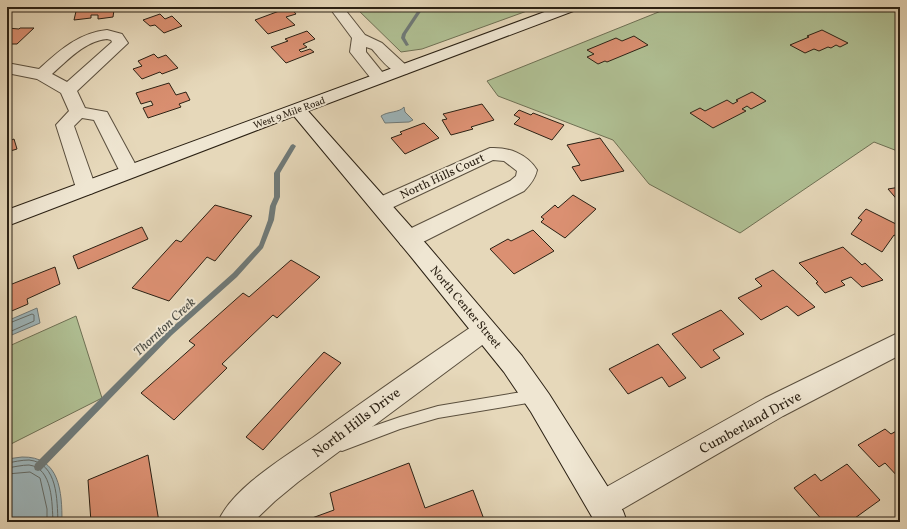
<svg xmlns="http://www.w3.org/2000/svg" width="907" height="529" viewBox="0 0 907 529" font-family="Vollkorn,serif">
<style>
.green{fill:#b0c094;stroke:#6e7054}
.water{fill:#9db6bc;stroke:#6f7a79}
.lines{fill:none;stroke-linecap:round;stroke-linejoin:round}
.shore{stroke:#646c68;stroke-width:1}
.stream{fill:#6f7a79;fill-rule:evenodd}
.building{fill:#db9072;stroke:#2b2114}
.lane-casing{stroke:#5a4f3e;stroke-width:2}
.street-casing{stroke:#5a4f3e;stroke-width:2}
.secondary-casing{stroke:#2b2114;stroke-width:2}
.lane{fill:#efe6d2;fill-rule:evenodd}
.street{fill:#efe6d2;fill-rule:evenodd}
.secondary{fill:#efe6d2;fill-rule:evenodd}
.labels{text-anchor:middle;stroke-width:4;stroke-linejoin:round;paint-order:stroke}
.far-street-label{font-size:10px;fill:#2b2114;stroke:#efe6d2}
.street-label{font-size:12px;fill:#2b2114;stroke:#efe6d2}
.water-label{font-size:13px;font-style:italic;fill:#4d4e46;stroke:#efe6d2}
.near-street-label{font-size:14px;fill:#2b2114;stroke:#efe6d2}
</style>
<rect width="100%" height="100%" fill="#e6d8ba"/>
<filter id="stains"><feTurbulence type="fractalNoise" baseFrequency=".005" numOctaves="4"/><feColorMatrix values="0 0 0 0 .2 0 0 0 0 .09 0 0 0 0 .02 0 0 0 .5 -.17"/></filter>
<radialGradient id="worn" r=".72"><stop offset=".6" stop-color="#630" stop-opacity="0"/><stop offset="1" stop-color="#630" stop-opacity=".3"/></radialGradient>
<!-- green -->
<path class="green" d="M355,7H538L422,49L401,52Z
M671,7H900V152L874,142L740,233L649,184L613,140L498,96L487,81Z
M76,316L102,398L7,446V347Z"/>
<!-- water -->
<path class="water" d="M404,107L405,112L413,120L409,122L385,123L381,116C388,111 399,113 404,107Z
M37,308L40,323L7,337V321Z
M22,457C60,456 62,492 62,522H7V459Z"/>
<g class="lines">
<!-- shore -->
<path class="shore" d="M7,324L32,314L34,315V321L7,333
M7,463C14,462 21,460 29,460C58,463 57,500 58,522
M7,468C14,467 22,465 29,465C53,468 52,504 53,522
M7,474L30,472L40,478L47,509V522"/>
<!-- stream -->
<path class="stream" d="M420,7H424L406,34L405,38L409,45L406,46L401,38L402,34Z
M293,144L296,146L280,173V197L276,206L274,220L263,248L237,277L172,335L41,470L38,471L35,470L34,467L35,464L168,331L233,273L259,245L268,220L270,206L274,197V173L291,145Z"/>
</g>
<!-- building -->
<path class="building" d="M77,7H113L112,10H114L113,17L98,19V15H91V18L74,20Z
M290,7L296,14L286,17L295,25L268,34L255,20Z
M160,14L165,19L172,16L182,26L164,33L155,25L150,26L143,20Z
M7,28L19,29L20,28H34L17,44H7Z
M822,30L848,43L840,47L836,45L831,48L828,47L819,51L814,49L805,53L790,45L809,37L807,36Z
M307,31L315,39L303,44L307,47L299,50L301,52L310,49L314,52L286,63L271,47L288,41L285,39Z
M634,36L648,45L607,62L605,61L598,64L587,57L594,54L587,50L616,38L622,41Z
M154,54L158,58L166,55L178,68L162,74L160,72L142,79L133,69L142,66L138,61Z
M169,83L176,95L186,92L190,100L179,104L181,107L148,118L143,108L153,105L151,101L141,104L136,93Z
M752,92L766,101L751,109L747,106L742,109L746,111L713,128L690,113L700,108L705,111L727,100L733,104L738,101L736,100Z
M482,104L494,120L471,127L473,129L451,135L442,120L447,119L443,114Z
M519,110L531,115L533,113L564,125L552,140L514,124L520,118L514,115Z
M424,123L439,138L405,154L391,138L402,134L400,132Z
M600,138L624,171L581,181L572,167L580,165L567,145Z
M14,139L17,149L7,152V142Z
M900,187V203L888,189Z
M573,195L596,209L565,238L541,222L544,219L541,217L555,205L558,208Z
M215,205L252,216L215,261L207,257L169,301L132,288L176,240L181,242Z
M866,209L900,226V238L894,235L882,252L851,234L862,220L858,218Z
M142,227L148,239L78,269L73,256Z
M533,230L554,251L514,274L490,249L508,239L511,241Z
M843,247L862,265L865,263L883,280L862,287L851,277L841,281L845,285L825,293L816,283L818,282L799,263Z
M291,260L320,277L277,318L273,315L222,364L227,368L174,420L141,393L195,345L189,341L243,293L249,297Z
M55,267L60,284L27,299L28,304L7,313V286Z
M773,270L815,307L798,316L787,306L761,320L738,298L762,286L755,279Z
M721,310L744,334L713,350L720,358L701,368L672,334Z
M658,344L686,378L669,387L662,377L628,394L609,369Z
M324,352L341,363L263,450L246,437Z
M885,429L891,434L900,429V479L885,463L879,467L858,445Z
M148,455L159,522H91L88,480Z
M409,463L425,508L473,490L485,522H301L334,510L330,493Z
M847,464L880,500L855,518L858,522H824L794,488L815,474L821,481Z"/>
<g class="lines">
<defs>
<path id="lane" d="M534,390L539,392L541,396L539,400L534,402L438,418L400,429L342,451L337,449L335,444L337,439L342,437L400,417L438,406Z"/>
<path id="street" d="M329,7H343L365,35L382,43L408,67L410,70L408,73C393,77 381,59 372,49L366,47V52L387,78L385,81L379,83L373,81L350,52L352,38Z
M107,30L122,34L128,43L77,91L85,108L107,112L139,171L136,176L129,178L122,176L94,120L82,118L74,126L96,188L93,193L86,195L79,193L76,188L56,125L69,111L61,93L37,79L7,73V63L39,69C59,51 78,33 107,30ZM107,39L111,40L112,42L67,82L52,74C68,60 85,41 107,39Z
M490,148C509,147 527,154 537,170C535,179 530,185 524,191L417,245L409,247L401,245L398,239L401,233L510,181L516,176L517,171L504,161L493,160L387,210L380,212L373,210L370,205L373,200Z
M485,320L493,323L497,330L493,337L298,482L275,501L253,522H218C232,488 285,457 315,436C368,398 422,360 477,323Z
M900,332V355L783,416L612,515L602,520L592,515L587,505L592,495L765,398Z"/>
<path id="secondary" d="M558,7H578L576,10L308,111L428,246L522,356L549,394L623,511L627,522H595L531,412L504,372L412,258L294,116L7,226V210Z"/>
</defs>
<!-- lane casing -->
<use href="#lane" class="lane-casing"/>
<!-- street casing -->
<use href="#street" class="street-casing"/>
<!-- secondary casing -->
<use href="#secondary" class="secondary-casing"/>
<!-- lane -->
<use href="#lane" class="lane"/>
<!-- street -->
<use href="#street" class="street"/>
<!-- secondary -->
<use href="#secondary" class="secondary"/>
</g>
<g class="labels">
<!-- far-street labels -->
<g class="far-street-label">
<text transform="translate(289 112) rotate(-20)" y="4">West 9 Mile Road</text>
</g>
<!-- street labels -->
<g class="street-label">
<text transform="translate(442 176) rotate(-25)" y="4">North Hills Court</text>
<text transform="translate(466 307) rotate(50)" y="4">North Center Street</text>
</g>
<!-- water labels -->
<g class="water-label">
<text transform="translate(164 326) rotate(-43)" y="5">Thornton Creek</text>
</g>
<!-- near-street labels -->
<g class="near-street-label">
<text transform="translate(356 422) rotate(-37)" y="5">North Hills Drive</text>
<text transform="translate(750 422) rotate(-29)" y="5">Cumberland Drive</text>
</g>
</g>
<!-- margin -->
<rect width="907" height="529" fill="none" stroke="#e6d8ba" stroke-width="24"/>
<rect x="8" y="8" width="891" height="513" fill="none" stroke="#2b2114" stroke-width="2"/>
<rect x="12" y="12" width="883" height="505" fill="none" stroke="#2b2114"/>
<rect width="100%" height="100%" filter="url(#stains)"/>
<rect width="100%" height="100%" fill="url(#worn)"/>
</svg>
